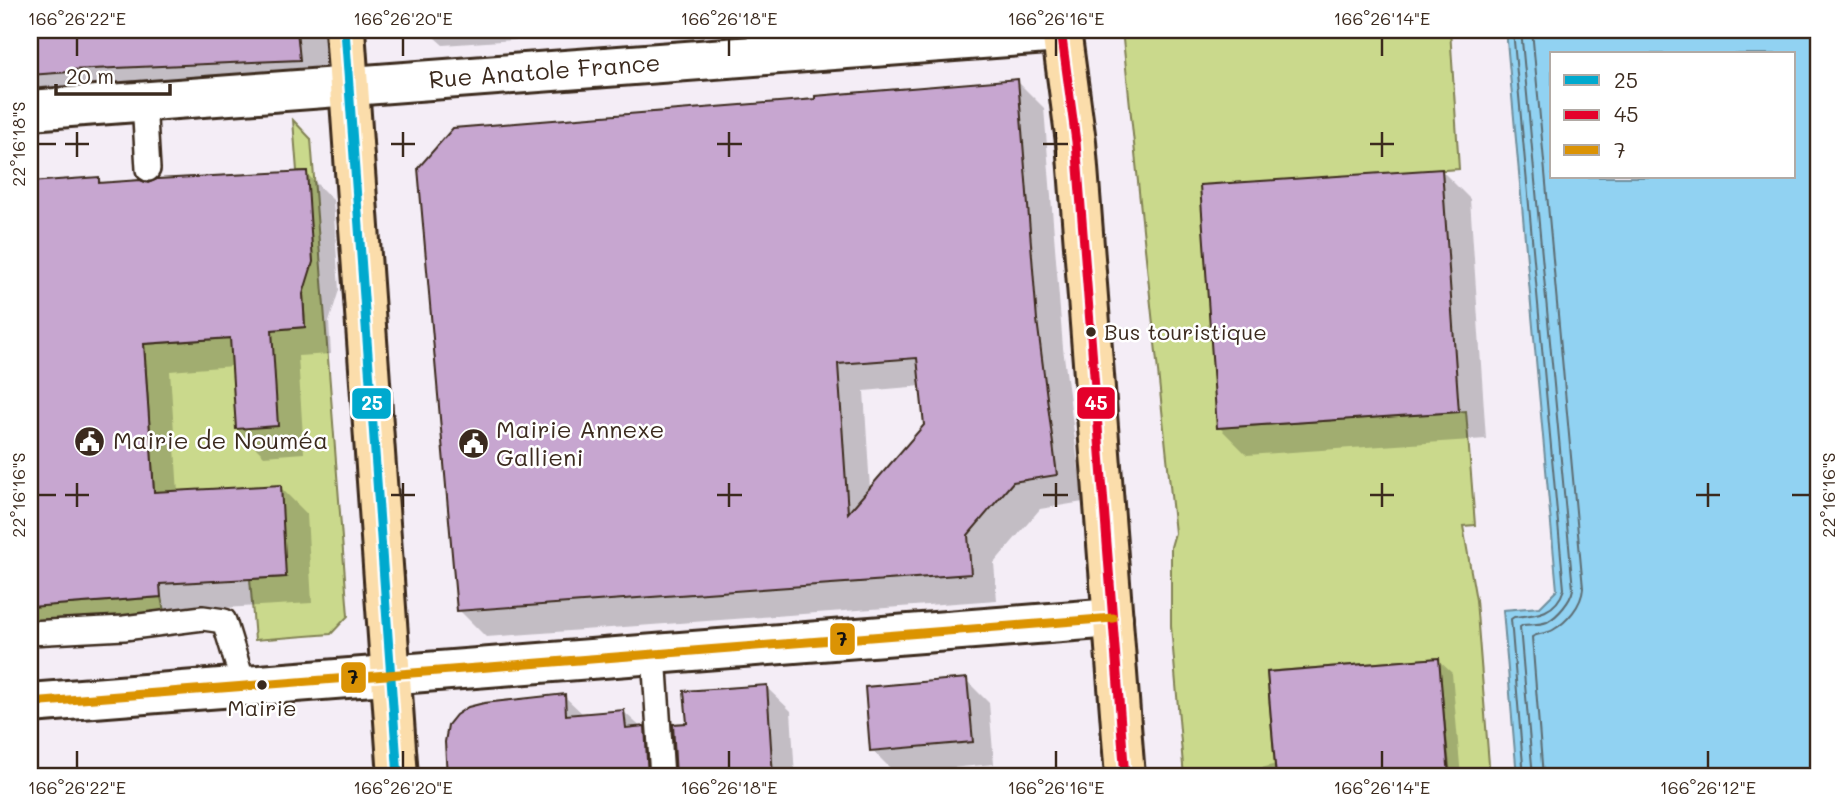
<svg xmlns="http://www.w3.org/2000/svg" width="1848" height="807" viewBox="0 0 1848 807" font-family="Mali,sans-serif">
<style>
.green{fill:#cad98c;stroke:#828255;stroke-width:2}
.water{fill:#91d2f2;stroke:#6f8f9d;stroke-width:2;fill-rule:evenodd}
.shadow{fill:#0003;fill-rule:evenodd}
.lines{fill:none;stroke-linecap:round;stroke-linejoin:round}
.shore{stroke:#5d6d73;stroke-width:2}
.building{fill:#c7a6d0;stroke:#3b2a1e;stroke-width:2;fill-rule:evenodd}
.service-casing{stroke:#3b2a1e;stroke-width:28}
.minor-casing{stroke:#3b2a1e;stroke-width:44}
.primary-casing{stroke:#3b2a1e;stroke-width:44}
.service{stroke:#fff;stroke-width:23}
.minor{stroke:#fff;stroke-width:38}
.primary{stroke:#fbddab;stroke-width:38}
.bus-1-casing{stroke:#fff;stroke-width:14}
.bus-2-casing{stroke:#fff;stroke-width:14}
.bus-3-casing{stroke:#fff;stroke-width:14}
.bus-1{stroke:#00a9ce;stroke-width:9}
.bus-2{stroke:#e4002b;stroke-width:9}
.bus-3{stroke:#db9304;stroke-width:9}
.ticks{fill:none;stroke:#3b2a1e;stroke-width:2.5}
.bus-dot{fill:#3b2a1e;stroke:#fff;stroke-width:2.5}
.labels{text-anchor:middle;stroke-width:5;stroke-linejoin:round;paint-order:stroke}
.bus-label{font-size:22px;fill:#3b2a1e;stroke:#fff;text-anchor:start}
.street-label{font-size:24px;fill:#3b2a1e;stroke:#fff}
.poi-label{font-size:24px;fill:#3b2a1e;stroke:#fff;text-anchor:start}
.line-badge{stroke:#fff;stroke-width:2.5}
.badge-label{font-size:19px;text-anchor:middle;font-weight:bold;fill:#fff}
.pale-badge-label{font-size:19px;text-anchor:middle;font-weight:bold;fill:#111}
.neatline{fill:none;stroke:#3b2a1e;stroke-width:2.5}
.ticks-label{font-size:18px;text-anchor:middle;fill:#3b2a1e}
</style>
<rect width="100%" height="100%" fill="#f4edf6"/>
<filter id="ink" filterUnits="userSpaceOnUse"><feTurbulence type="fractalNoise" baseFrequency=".0143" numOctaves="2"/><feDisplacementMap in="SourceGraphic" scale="14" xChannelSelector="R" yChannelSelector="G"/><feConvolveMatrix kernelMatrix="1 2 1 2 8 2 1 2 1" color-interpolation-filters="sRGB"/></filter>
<g filter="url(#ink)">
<!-- green -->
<path class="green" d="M1122,30H1450L1459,169L1201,186L1218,428L1466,411L1475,525L1463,526L1476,600L1490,777H1450L1438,658L1267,672L1276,777H1184L1171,626V547L1175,533Z
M293,120L311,139L348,616L331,634L255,640L250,579L286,577L154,494L144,344L263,336L260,294L278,329L305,327L303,294L307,171H297Z
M161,597L165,616L30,625V607Z"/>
<!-- water -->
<path class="water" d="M1506,30H1818V777H1517L1503,610L1540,607L1557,590ZM1552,54H1794V177H1552Z"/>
<!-- shadow -->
<path class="shadow" d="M30,30H325L331,91L30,109Z
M426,30H662L443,45Z
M1017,81L1044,108L1063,348L1083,502L1040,509L994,563L997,600L486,637L459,610L817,101ZM922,386L926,426L870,489L864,391Z
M1442,171L1470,199L1486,439L1247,455L1219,427Z
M306,173L333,200L339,290L329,322L331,354L298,356L304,453L264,456L237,429L233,366L170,371L178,493L280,487L307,514L312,603L186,610L30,635V185L99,179L104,184L148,185Z
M1438,660L1452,673L1461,777H1242L1254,770L1276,764Z
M966,680L989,703L994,764L895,773L872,750Z
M766,687L791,711L795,777H676L674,726L689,724Z
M564,696L584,715L624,712L668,752L670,777H449L447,742Z"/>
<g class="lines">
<!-- shore -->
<path class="shore" d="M1513,30L1564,589C1556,614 1536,615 1514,617L1511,619L1524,777
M1521,30L1573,589C1571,601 1558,616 1547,622C1540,625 1530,624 1523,625L1520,627L1533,777
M1532,30L1583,588C1582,605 1567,622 1553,630C1546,634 1538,633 1532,637L1543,777"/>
</g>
<!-- building -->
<path class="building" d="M30,30H297L300,60L70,70V72L30,75Z
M1018,79L1037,320L1057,475L1013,482L968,535L971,574L457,611L418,168L453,128L815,99V96ZM917,358L924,425L848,513L838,364Z
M1442,169L1459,412L1217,428L1200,185Z
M307,171L313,262L303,294L305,327L272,330L278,426L236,429L230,338L144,344L154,492L281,485L286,577L160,584L161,597L30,607V182L99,177V183L140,180L148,183L157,179Z
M1439,658L1449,777H1276L1267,672Z
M967,678L973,742L870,751L865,687Z
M767,685L773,777H676L673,724L687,723L684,691Z
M565,694L566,715L624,710L626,728L645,726L648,777H447L445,742L448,725L456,715L468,707L484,703Z"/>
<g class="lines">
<defs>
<path id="service" d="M144,102L148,169
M30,633L124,628L203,618L224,621L244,686
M654,654L662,777"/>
<g id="minor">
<path id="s1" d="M30,110L1061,33"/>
<path d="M30,703L1113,618"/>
</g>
<path id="primary" d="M345,30L398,777
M1061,30L1076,142L1125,777"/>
</defs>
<!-- service casing -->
<use href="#service" class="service-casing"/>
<!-- minor casing -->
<use href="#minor" class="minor-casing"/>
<!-- primary casing -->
<use href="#primary" class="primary-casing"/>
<!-- service -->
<use href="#service" class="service"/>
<!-- minor -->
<use href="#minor" class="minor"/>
<!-- primary -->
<use href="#primary" class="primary"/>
<defs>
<path id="bus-1" d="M345,30L398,777"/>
<path id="bus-2" d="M1061,30L1076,142L1125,777"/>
<path id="bus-3" d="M30,703L1113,618"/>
</defs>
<!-- bus-1 casing -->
<use href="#bus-1" class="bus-1-casing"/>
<!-- bus-2 casing -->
<use href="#bus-2" class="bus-2-casing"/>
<!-- bus-3 casing -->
<use href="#bus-3" class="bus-3-casing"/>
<!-- bus-1 -->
<use href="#bus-1" class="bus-1"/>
<!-- bus-2 -->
<use href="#bus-2" class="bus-2"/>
<!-- bus-3 -->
<use href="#bus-3" class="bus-3"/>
</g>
</g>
<!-- ticks -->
<path class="ticks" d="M77,38V56M403,38V56M729,38V56M1056,38V56M1382,38V56M77,132V157M403,132V157M729,132V157M1056,132V157M1382,132V157M38,144H56M65,144H89M391,144H415M717,144H742M1043,144H1068M1370,144H1394M77,483V507M403,483V507M729,483V507M1056,483V507M1382,483V507M1708,483V507M38,495H56M65,495H89M391,495H415M717,495H742M1043,495H1068M1370,495H1394M1696,495H1720M1792,495H1810M77,751V768M403,751V768M729,751V768M1056,751V768M1382,751V768M1708,751V768"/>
<!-- icons -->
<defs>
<symbol id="civic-disc" viewBox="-11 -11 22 22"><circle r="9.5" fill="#3b2a1e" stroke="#fff"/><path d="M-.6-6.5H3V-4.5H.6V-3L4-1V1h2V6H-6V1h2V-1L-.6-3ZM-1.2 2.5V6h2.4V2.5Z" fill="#fff"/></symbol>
</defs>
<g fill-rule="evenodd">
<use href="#civic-disc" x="72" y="424" width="35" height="35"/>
<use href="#civic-disc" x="456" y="426" width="35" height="35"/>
</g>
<!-- markers -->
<g class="bus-dot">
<circle cx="1091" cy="332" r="6"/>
<circle cx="262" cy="685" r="6"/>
</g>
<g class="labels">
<!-- bus labels -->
<g class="bus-label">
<text x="1104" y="340">Bus touristique</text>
<text x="262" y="716" text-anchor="middle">Mairie</text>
</g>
<!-- street labels -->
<g class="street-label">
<text dy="8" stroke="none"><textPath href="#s1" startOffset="516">Rue Anatole France</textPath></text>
</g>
<!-- poi labels -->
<g class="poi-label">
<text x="496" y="438">Mairie Annexe<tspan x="496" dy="28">Gallieni</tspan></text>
<text x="113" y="449">Mairie de Nouméa</text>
</g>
</g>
<g class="line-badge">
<rect x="1076" y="386" width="40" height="34" rx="7" fill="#e4002b"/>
<rect x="351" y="387" width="41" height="33" rx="7" fill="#00a9ce"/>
<rect x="829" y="622" width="27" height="34" rx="7" fill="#db9304"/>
<rect x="340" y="661" width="27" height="33" rx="7" fill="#db9304"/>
</g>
<g class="badge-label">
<text x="1096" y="410">45</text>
<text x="372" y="410">25</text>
</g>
<g class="pale-badge-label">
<text x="842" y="646">7</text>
<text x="353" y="684">7</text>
</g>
<!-- margin -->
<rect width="1848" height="807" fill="none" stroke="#fff" stroke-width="77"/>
<!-- legend -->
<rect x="1550" y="52" width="245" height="126" fill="#ffffff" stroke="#b1aaa5" stroke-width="2"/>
<rect x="1564" y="75" width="35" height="10" fill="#00a9ce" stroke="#b1aaa5" stroke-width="2"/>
<text x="1614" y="88" font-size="21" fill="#3b2a1e">25</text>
<rect x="1564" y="110" width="35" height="10" fill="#e4002b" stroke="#b1aaa5" stroke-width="2"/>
<text x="1614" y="122" font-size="21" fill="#3b2a1e">45</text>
<rect x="1564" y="145" width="35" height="10" fill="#db9304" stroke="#b1aaa5" stroke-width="2"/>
<text x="1614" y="158" font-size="21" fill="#3b2a1e">7</text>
<!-- scale -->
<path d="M56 84v10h114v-10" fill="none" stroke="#3b2a1e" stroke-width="3.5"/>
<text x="66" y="84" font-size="21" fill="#3b2a1e" stroke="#ffffff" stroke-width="5" paint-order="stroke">20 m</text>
<rect x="38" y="38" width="1772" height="730" class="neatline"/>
<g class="ticks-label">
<text x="77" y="25">166°26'22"E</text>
<text x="403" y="25">166°26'20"E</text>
<text x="729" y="25">166°26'18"E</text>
<text x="1056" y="25">166°26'16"E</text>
<text x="1382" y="25">166°26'14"E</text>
<text transform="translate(19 144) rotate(-90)" y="6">22°16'18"S</text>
<text transform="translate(1829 495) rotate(-90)" y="6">22°16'16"S</text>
<text transform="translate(19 495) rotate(-90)" y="6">22°16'16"S</text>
<text x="77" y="794">166°26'22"E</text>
<text x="403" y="794">166°26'20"E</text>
<text x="729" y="794">166°26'18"E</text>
<text x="1056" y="794">166°26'16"E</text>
<text x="1382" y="794">166°26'14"E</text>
<text x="1708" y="794">166°26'12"E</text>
</g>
</svg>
